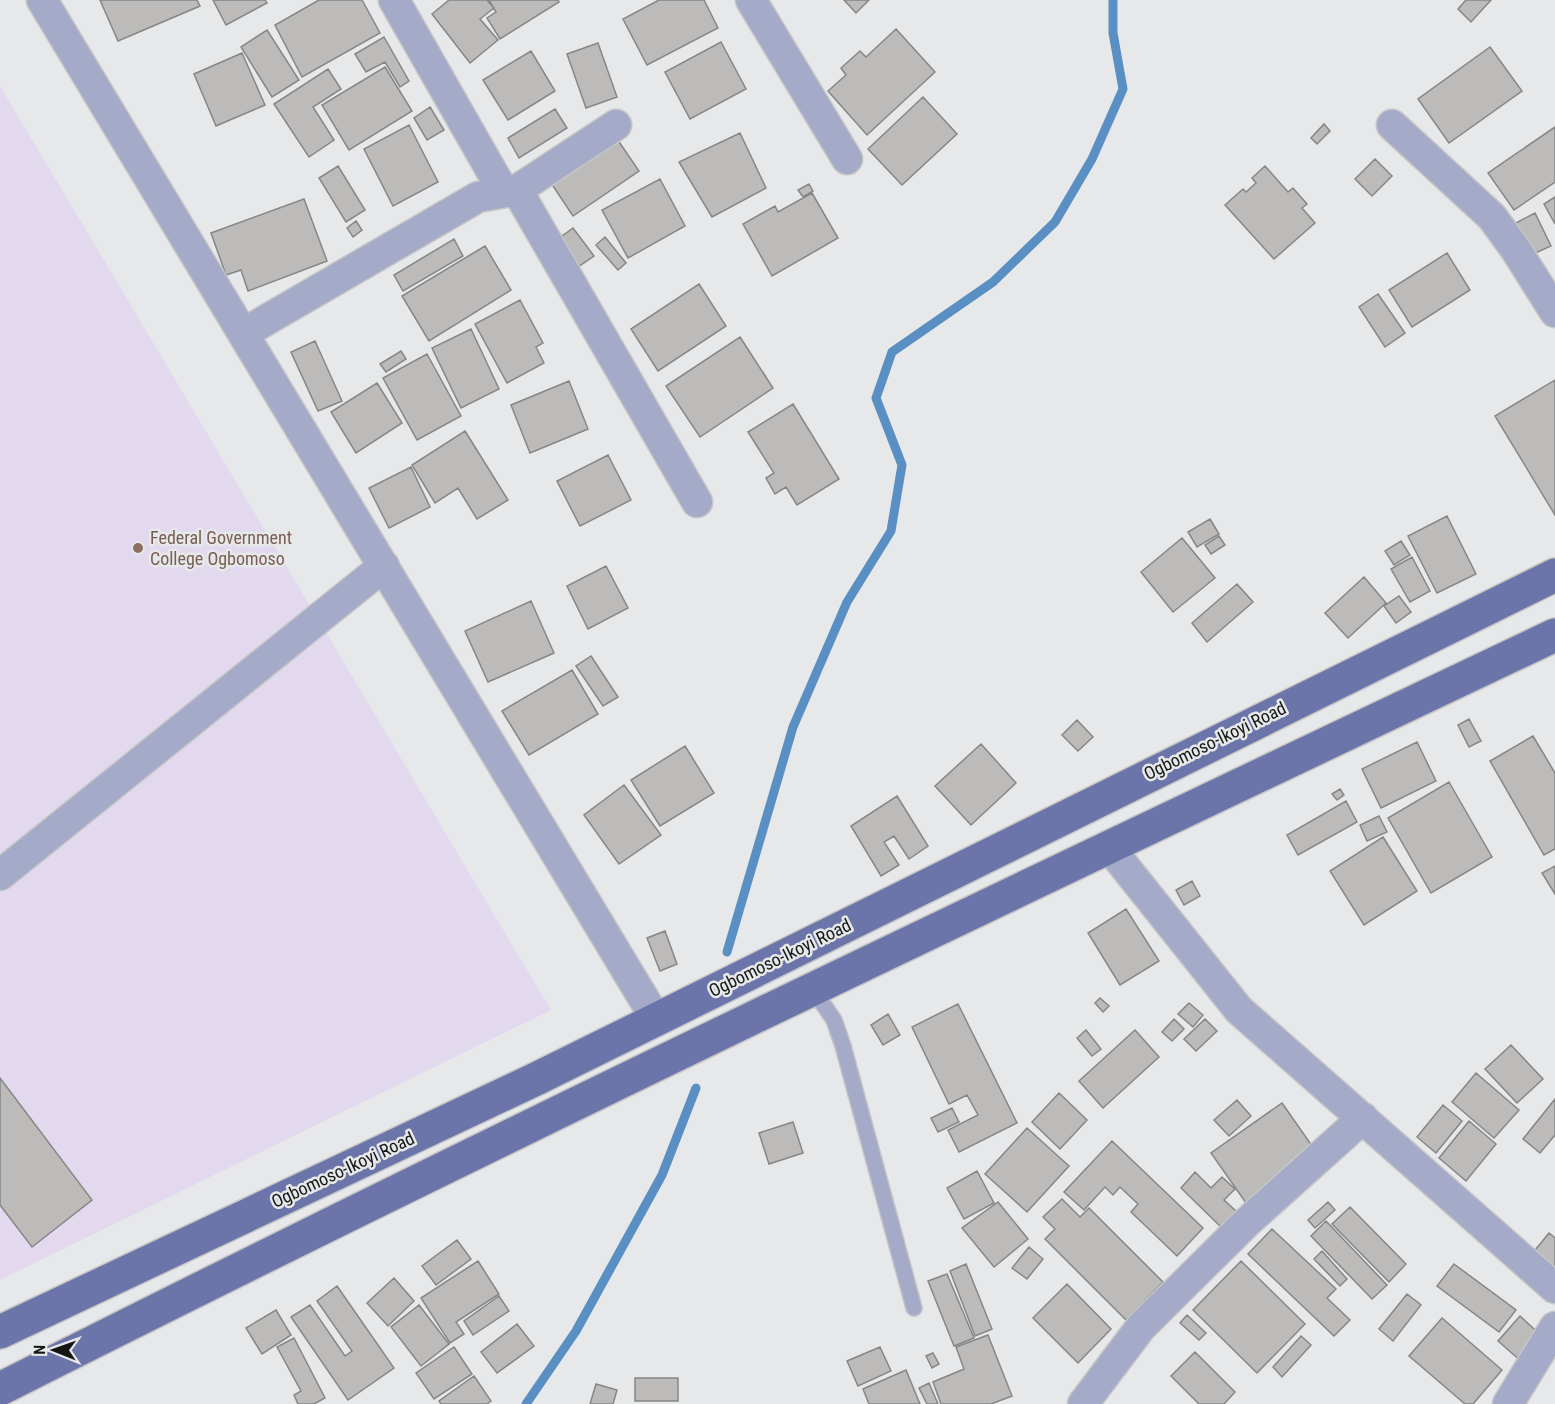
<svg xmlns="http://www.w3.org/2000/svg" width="1555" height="1404" viewBox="0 0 1555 1404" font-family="'Roboto Condensed',sans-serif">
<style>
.education{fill:#e3d9ee}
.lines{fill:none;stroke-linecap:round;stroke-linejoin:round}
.stream{stroke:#5a8fc3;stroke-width:9}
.building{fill:#bcbbba;stroke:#878686;stroke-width:1.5}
.lane-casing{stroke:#c5c6c7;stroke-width:18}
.street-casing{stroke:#c5c6c7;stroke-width:33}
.primary-casing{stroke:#c5c6c7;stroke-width:36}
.lane{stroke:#a4aac7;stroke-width:15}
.street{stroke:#a4aac7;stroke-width:30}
.primary{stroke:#6c75a9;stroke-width:33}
.education-dot{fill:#8d6e63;stroke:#e7e8e9;stroke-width:2}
.labels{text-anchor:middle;stroke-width:5;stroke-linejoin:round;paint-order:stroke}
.education-label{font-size:18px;fill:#785e54;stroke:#e7e8e9;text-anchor:start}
.street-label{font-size:18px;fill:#151616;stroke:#e7e8e9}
</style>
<rect width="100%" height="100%" fill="#e7e8e9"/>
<!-- education -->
<path class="education" d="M0,86L551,1010L0,1280Z"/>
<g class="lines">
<!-- stream -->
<path class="stream" d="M727,952L793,727L847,602L891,531L902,465L876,398L892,352L993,282L1055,222L1092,159L1123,89L1113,33V0
M526,1404L576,1331L662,1175L696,1088"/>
</g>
<!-- building -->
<path class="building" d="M100,0H197L200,6L118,41Z
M213,0H265L267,3L226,25Z
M319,0H362L380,33L302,77L275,25Z
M449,0H487L494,8L480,19L498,40L470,63L432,14Z
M489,0H558L559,2L500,39L487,18L496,12Z
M659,0H704L718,28L647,65L623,19Z
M844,0H869L856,13Z
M1466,0H1491L1471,22L1458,9Z
M896,29L935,72L867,135L828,91L846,75L841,68L860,51L866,57Z
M267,30L299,80L272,97L241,47Z
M384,37L409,81L400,87L385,62L366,72L355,54Z
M721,42L746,89L690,119L665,72Z
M598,43L617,97L586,108L567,54Z
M1490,47L1522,91L1449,143L1418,99Z
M531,51L555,91L508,120L483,80Z
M242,53L265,105L216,126L194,74Z
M385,67L412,111L349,150L322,105Z
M328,69L341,89L313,107L334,140L309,157L274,104Z
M923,97L957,134L902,185L868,149Z
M430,107L444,130L427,140L414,118Z
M555,109L567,128L519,158L508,138Z
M1324,124L1330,131L1317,144L1311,138Z
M409,125L438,182L393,206L364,149Z
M1555,127V182L1514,210L1488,173Z
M613,133L639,171L573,216L547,177Z
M740,133L766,188L712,217L679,162Z
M1375,159L1392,176L1372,196L1355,179Z
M338,166L365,210L346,222L319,178Z
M1265,166L1288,192L1293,188L1307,204L1302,208L1315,223L1274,259L1225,205L1243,189L1246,192L1256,183L1252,178Z
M660,179L685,226L628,258L602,210Z
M809,184L813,191L803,197L798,190Z
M812,193L838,238L772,276L743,224L775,206L778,212Z
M1555,197V224L1544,204Z
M304,199L327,261L248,291L241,270L226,275L211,233Z
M1535,213L1551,246L1529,256L1514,224Z
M356,221L362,230L353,237L347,228Z
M573,228L594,256L578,267L558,239Z
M605,237L626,263L618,270L596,245Z
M454,239L463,256L403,291L394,275Z
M485,246L511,290L429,341L402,296Z
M1447,253L1470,290L1412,327L1389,290Z
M699,284L726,326L658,371L631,329Z
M1378,294L1405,333L1385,347L1359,307Z
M520,300L543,343L536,347L544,363L507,383L475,324Z
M471,329L499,389L461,408L432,348Z
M740,337L773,388L700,437L666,386Z
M315,341L342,401L318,411L291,352Z
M401,351L406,359L386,372L380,364Z
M427,354L461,416L417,440L383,378Z
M1555,380V515L1495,416Z
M569,381L588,429L530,453L511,405Z
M377,383L402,423L356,453L331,412Z
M793,404L839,479L797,505L786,487L775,494L766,478L774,473L748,432Z
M465,431L508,500L477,519L458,488L435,503L412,465Z
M608,455L631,500L580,526L557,481Z
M411,467L430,507L389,528L369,488Z
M1447,516L1476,574L1437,593L1408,536Z
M1210,519L1219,534L1197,547L1188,532Z
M1219,536L1225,545L1211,554L1205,545Z
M1182,538L1215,578L1173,612L1141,572Z
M1401,541L1410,555L1394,565L1385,551Z
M1412,557L1430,591L1410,602L1391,569Z
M606,566L628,608L588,629L567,586Z
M1364,577L1386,603L1348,638L1325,613Z
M1237,584L1253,602L1207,642L1192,623Z
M1399,596L1411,612L1396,623L1384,606Z
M531,601L554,653L488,682L465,631Z
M591,656L618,697L603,706L576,666Z
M572,670L598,714L529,755L502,711Z
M1469,719L1481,741L1469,747L1458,725Z
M1077,720L1093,737L1078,751L1062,735Z
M1533,736L1555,773V849L1544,855L1490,761Z
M1417,742L1436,781L1381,808L1362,769Z
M981,744L1016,783L971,825L935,786Z
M685,746L714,793L660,826L631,780Z
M1449,782L1492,857L1431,893L1388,818Z
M624,785L661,835L619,864L584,815Z
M1340,789L1344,795L1337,800L1332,794Z
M897,796L928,846L909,859L894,836L884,842L899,865L881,876L851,826Z
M1346,801L1357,822L1298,855L1287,835Z
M1379,816L1387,832L1367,841L1360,825Z
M1383,837L1417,891L1364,925L1330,871Z
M1555,866V894L1542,873Z
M1192,881L1200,896L1184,905L1176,890Z
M1126,909L1159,961L1120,985L1088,933Z
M665,931L677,964L660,971L647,938Z
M1100,998L1109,1006L1103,1012L1095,1003Z
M1189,1003L1203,1015L1193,1027L1178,1014Z
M958,1004L1017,1123L959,1152L948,1130L978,1115L967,1095L949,1104L912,1027Z
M888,1014L900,1035L883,1045L871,1025Z
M1174,1019L1184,1029L1172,1041L1162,1032Z
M1205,1019L1217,1031L1196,1051L1184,1039Z
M1086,1030L1101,1049L1092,1056L1077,1038Z
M1135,1030L1159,1057L1103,1108L1079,1081Z
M1511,1045L1543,1079L1517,1103L1485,1069Z
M1476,1073L1519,1110L1494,1138L1452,1102Z
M0,1078L92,1200L32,1247L0,1205Z
M1059,1093L1087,1120L1060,1149L1032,1122Z
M1555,1099V1135L1540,1153L1523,1139Z
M1237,1100L1251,1116L1229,1136L1214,1120Z
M1282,1103L1317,1153L1246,1203L1211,1153Z
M1443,1105L1462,1121L1436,1153L1417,1137Z
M952,1108L959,1122L938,1132L931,1118Z
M1469,1121L1496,1144L1466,1181L1439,1158Z
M793,1122L803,1153L769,1164L759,1133Z
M1027,1128L1069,1166L1027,1212L985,1174Z
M1112,1141L1203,1228L1177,1256L1131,1212L1138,1204L1120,1187L1113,1195L1105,1187L1084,1210L1064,1192Z
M977,1171L994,1203L964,1219L947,1188Z
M1195,1172L1211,1188L1222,1177L1235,1189L1224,1200L1236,1211L1221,1227L1181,1188Z
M1062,1199L1080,1217L1089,1208L1163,1282L1126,1320L1045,1239L1055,1229L1043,1217Z
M998,1202L1028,1239L994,1267L962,1228Z
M1328,1202L1335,1210L1315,1228L1308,1220Z
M1350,1207L1406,1264L1389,1282L1332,1224Z
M1326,1221L1387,1285L1372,1299L1311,1236Z
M1272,1229L1336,1289L1327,1298L1350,1320L1334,1336L1248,1254Z
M1549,1233L1555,1238V1276L1531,1255Z
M457,1240L471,1259L436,1285L422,1266Z
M1029,1247L1043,1259L1027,1279L1012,1268Z
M1322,1251L1347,1279L1340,1286L1314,1259Z
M478,1261L499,1294L456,1322L464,1334L450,1343L421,1298Z
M1241,1261L1305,1324L1257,1373L1193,1310Z
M966,1264L992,1329L975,1336L950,1271Z
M1454,1264L1516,1310L1499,1332L1437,1286Z
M947,1274L974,1338L954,1346L928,1281Z
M394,1278L414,1301L388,1326L367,1303Z
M1067,1284L1111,1329L1078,1363L1033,1318Z
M337,1286L394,1368L348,1400L291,1317L310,1305L345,1356L352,1351L317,1301Z
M1407,1294L1421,1305L1393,1341L1379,1329Z
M499,1296L509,1311L473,1335L464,1321Z
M419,1305L449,1344L421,1366L391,1327Z
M276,1310L291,1335L262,1354L246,1328Z
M1187,1315L1206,1333L1199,1340L1180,1323Z
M1520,1316L1544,1338L1522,1362L1498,1341Z
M1442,1318L1502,1370L1473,1404H1465L1409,1356Z
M517,1324L534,1346L497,1373L481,1352Z
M988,1335L1012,1396L991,1404H941L933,1382L964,1369L956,1347Z
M1301,1336L1311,1345L1282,1377L1273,1367Z
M294,1338L325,1398L314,1404H298L294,1395L301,1391L277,1347Z
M454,1347L472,1374L434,1399L416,1373Z
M880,1347L891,1371L858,1386L847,1361Z
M1195,1352L1235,1392L1224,1404H1199L1171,1376Z
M933,1353L939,1364L932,1368L926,1356Z
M906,1370L920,1404H869L863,1389Z
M474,1376L491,1401L487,1404H441L439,1401Z
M635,1378H678V1401H635Z
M929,1383L938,1404H927L919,1388Z
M596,1384L617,1390L613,1404H590Z"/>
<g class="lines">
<defs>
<path id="lane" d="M812,988L834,1020L843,1046L914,1308"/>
<path id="street" d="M42,0L656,1019
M394,0L503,191
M751,0L847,159
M1392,125L1492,217L1516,250L1555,312
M517,190L616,125
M244,333L478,197L517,190L697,502
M1109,847L1239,1010L1555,1288
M0,875L384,566
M1083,1404L1141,1327L1246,1223L1363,1118
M1508,1404L1555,1327"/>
<path id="primary" d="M0,1332L538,1078L1555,575
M0,1389C514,1129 1035,882 1555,635"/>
</defs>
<!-- lane casing -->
<use href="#lane" class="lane-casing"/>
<!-- street casing -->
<use href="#street" class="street-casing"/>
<!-- primary casing -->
<use href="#primary" class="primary-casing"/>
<!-- lane -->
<use href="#lane" class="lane"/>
<!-- street -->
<use href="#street" class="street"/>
<!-- primary -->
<use href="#primary" class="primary"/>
</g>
<!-- markers -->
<circle class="education-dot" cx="138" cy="548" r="6"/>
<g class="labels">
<!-- education labels -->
<g class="education-label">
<text x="150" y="544">Federal Government<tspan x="150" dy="21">College Ogbomoso</tspan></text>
</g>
<!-- street labels -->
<g class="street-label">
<text transform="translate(1215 741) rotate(-26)" y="6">Ogbomoso-Ikoyi Road</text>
<text transform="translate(780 958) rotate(-26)" y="6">Ogbomoso-Ikoyi Road</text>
<text transform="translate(343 1170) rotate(-25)" y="6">Ogbomoso-Ikoyi Road</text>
</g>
</g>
<!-- north arrow -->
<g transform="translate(54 1350) rotate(271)" stroke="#e7e8e9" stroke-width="4.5" paint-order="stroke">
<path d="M0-4.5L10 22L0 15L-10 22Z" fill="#151616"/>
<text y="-9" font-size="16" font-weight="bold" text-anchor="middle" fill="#151616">N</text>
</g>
</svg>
